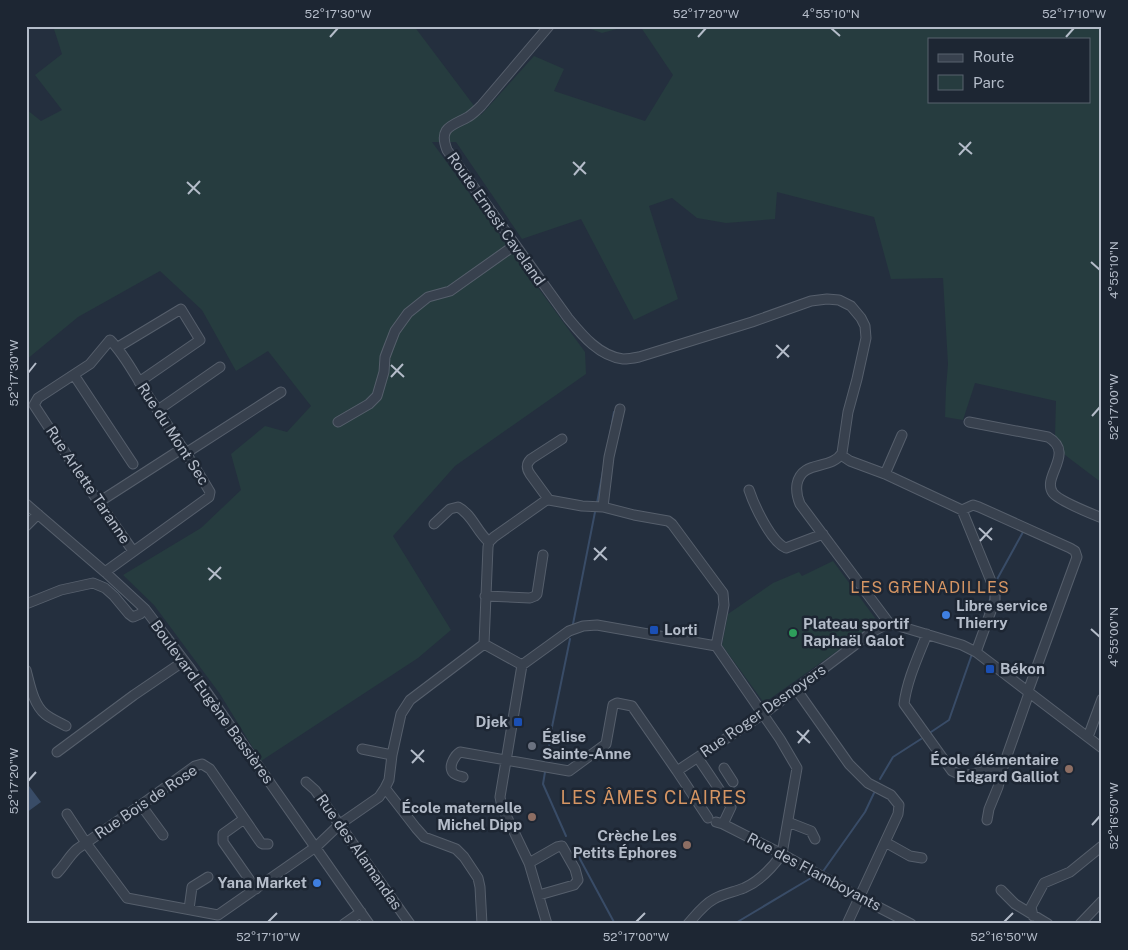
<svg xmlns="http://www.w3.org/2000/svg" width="1128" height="950" viewBox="0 0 1128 950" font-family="'Public Sans',sans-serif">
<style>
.green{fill:#263c3f;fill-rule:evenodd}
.water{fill:#394c67}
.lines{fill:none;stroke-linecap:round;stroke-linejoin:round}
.stream{stroke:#394c67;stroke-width:2}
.minor-casing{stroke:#565f6c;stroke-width:11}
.minor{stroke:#38414e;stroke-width:9}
.ticks{fill:none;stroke:#b4bcc9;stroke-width:2}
.shop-dot{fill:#3f7fe0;stroke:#1d2633;stroke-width:2}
.transit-dot{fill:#1a4fb4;stroke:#1d2633;stroke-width:2}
.leisure-dot{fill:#2e9e5b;stroke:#1d2633;stroke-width:2}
.worship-dot{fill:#6b7280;stroke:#1d2633;stroke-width:2}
.education-dot{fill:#8d6e63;stroke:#1d2633;stroke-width:2}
.labels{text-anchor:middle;stroke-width:5;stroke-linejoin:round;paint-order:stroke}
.street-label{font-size:15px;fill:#b4bcc9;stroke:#1d2633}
.poi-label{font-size:15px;font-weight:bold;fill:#b4bcc9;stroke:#1d2633;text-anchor:start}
.neighbourhood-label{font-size:16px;letter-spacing:1px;fill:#d59563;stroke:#1d2633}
.quarter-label{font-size:18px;letter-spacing:1px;fill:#d59563;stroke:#1d2633}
.neatline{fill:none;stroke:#b4bcc9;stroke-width:2}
.ticks-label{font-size:12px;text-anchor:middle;fill:#b4bcc9}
</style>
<rect width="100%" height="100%" fill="#242f3e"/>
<!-- green -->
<path class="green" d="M53,26H414L481,115L534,56L564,69L554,91L645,121L673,75L640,26H1102V481L1098,480L1065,455L1055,436L1056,401L975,383L963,420L945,417L946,388L948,364L943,278L891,279L874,217L777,192L775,219L726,223L697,218L672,198L649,206L678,299L634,320L581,219L522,239L456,142H432L585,352L586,374L455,466L393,536L451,630L418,658L261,761L220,694L154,605L123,575L201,528L241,490L231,454L265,426L287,432L311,406L268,351L236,371L202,310L160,271L78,317L26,360V109L41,121L62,110L35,75L62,54ZM929,39H1089V101H929Z
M582,26H628L602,33Z
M833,561L878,622L764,703L722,645L728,614L773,583L799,572L802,576Z"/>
<!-- water -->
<path class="water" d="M26,782L41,802L26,813Z"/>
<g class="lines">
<!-- stream -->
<path class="stream" d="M610,435L614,412
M597,503L603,471
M995,583L1023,532
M985,615L991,596
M573,624L595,512
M931,732L949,720L972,654
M546,764L552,727L570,639
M545,772L543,784L566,836
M880,779L893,757L921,739
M574,848L615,924
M824,870L865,812L874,793
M734,924L811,878"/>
<defs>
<path id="minor" d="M549,26L481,106C477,110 473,114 468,117C452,126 438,127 447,150L568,318C582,335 599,356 623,359C628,359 634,358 639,357L752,322L811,301L827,299L839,300L851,306L861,318L865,326L866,338L857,379L848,412L842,453C831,471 802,459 797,484C796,491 797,497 800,504L889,623
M118,347L181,309L200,340L139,382
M74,375L133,464
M158,410L220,367
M338,422L369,404L377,396L384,372L385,357L388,349L395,331L408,313L428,297L450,291L515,245
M969,422L1048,437C1076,453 1041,477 1053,493C1058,500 1092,514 1102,518
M186,453L281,392
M841,455L850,461L885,474L962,510
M885,474L902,435
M749,490C754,505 771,542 786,548L823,534
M549,500L530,474C526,468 526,464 531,459L562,439
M99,502L183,448
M26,504L105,572L145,609L189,667L369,924
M603,507L609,457L620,409
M962,510L973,505L979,507L1070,548L1075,551L1077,557L1028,691V696L1003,767L998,787L989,809L987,820
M962,510L995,591V600L976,652
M434,524L450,509L458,507C472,514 477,532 489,542
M26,526L38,514
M105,572L209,497L210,492C189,456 166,423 143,388C133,372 124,354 110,340L90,364L38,398L34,405L84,481L133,551
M485,596L530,598L535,596L537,594L543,555
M26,604L61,590L93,583L105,588L114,596L129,614L133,617L140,614L145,609
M927,634C918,657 907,680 904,704L952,771L963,776L1003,767
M484,644L488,547L489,542L494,537L545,501L549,500L582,506L603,507L634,515L668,521L672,524L723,593L724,605L716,646
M484,644L522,665
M26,670C30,684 33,704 45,714C51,719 59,722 66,726
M796,689L849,764L868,783L891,795L899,805L898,814L847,924
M1088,737L1102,699
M362,749L392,755
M57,752L134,695L184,661
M698,758L731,807L723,824
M724,768L733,782
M677,771L763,714L872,632L889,623L962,645L976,652L1102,748
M463,777C460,776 453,775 452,771C449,765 455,755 460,752L569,771L606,744L613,705L617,703L632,706L677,771L708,818
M306,782L315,790L410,924
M385,788L416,828L424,837L456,849L464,857L478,878L480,887L482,924
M141,805L163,835
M67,814L86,843L127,898L218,915
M244,819L223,834V842L256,889
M716,822L723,824L782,854L859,897L911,924
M788,822L811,831L815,839
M885,842L910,856L922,858
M529,863L557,847L562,846L575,869L578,880L574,885L539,895
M57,873C65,865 69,856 77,849L141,805L195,766L202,764L210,769L261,843L263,844H268
M1001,890L1015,904L1048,924
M189,909L192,887L208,877
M218,915L317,846L340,824L379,797L385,788L389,780L392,755L401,714L410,700L484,644
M1033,916L1031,907L1044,883L1070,872L1102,846
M344,924L361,912
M547,924L529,863L502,807L500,797L522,665L569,631L583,626L597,625L716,646
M688,924C696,915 703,905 714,899C723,894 734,892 744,888C760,881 772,868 782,854L797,768L780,739L716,646
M1080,924L1102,901"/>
</defs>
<!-- minor casing -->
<use href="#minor" class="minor-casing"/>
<!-- minor -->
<use href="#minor" class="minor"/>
</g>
<!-- ticks -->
<path class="ticks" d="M831,28L840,36M330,37L338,28M698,37L706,28M1066,37L1074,28M959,143L972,154M959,155L971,142M573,162L586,174M574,175L585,162M187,182L200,194M188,194L200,181M1091,262L1100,270M776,345L789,357M777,358L789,345M391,365L404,377M28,373L36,363M391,377L403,364M1092,416L1100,407M979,528L992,540M980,541L992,528M594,548L607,560M594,560L606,547M208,568L221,579M209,580L221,567M1091,629L1100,637M797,731L810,743M798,743L809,730M411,750L424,762M412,763L424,750M28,781L36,772M1092,825L1100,816M268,922L277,913M636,922L645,913M1004,922L1013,913"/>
<!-- markers -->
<g class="shop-dot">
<circle cx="946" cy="615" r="5"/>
<circle cx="317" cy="883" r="5"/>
</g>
<g class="transit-dot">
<rect x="649" y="625" width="10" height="10" rx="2.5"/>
<rect x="985" y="664" width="10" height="10" rx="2.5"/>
<rect x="513" y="717" width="10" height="10" rx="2.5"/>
</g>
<circle class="leisure-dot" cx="793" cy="633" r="5"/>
<circle class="worship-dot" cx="532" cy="746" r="5"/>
<g class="education-dot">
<circle cx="1069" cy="769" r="5"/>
<circle cx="532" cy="817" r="5"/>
<circle cx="687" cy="845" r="5"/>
</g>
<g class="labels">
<!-- street labels -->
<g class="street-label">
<text transform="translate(496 219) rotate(55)" y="5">Route Ernest Caveland</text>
<text transform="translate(173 434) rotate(57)" y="5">Rue du Mont Sec</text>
<text transform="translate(88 485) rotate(56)" y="5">Rue Arlette Taranne</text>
<text transform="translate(212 702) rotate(54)" y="5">Boulevard Eugène Bassières</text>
<text transform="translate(763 711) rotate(-35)" y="5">Rue Roger Desnoyers</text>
<text transform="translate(146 802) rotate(-34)" y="5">Rue Bois de Rose</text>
<text transform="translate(359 852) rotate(55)" y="5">Rue des Alamandas</text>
<text transform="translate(814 872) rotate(28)" y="5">Rue des Flamboyants</text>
</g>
<!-- poi labels -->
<g class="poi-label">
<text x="956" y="611">Libre service<tspan x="956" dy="17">Thierry</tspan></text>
<text x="803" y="629">Plateau sportif<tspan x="803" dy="17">Raphaël Galot</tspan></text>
<text x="664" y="635">Lorti</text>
<text x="1000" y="674">Békon</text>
<text x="508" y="727" text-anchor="end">Djek</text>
<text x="542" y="742">Église<tspan x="542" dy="17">Sainte-Anne</tspan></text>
<text x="1059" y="765" text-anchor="end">École élémentaire<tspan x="1059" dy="17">Edgard Galliot</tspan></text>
<text x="522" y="813" text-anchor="end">École maternelle<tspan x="522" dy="17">Michel Dipp</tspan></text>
<text x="677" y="841" text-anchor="end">Crèche Les<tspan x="677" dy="17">Petits Éphores</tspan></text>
<text x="307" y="888" text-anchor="end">Yana Market</text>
</g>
<!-- neighbourhood labels -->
<g class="neighbourhood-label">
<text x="930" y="593">LES GRENADILLES</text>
</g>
<!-- quarter labels -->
<g class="quarter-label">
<text x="654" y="804">LES ÂMES CLAIRES</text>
</g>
</g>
<!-- border -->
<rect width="1128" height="950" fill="none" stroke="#1d2633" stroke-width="55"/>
<!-- legend -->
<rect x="928" y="38" width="162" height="65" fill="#1d2633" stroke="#59626f"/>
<rect x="938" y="54" width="25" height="8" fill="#38414e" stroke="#59626f"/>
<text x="973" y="62" font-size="15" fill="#b4bcc9">Route</text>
<rect x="938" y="75" width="25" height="15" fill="#263c3f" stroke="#59626f"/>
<text x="973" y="88" font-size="15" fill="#b4bcc9">Parc</text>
<rect x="28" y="28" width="1072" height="894" class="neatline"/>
<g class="ticks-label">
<text x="338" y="18">52°17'30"W</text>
<text x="706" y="18">52°17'20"W</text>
<text x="831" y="18">4°55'10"N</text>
<text x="1074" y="18">52°17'10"W</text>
<text transform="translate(1114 270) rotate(-90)" y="4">4°55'10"N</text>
<text transform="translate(14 373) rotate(-90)" y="4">52°17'30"W</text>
<text transform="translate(1114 407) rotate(-90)" y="4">52°17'00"W</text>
<text transform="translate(1114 637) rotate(-90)" y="4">4°55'00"N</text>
<text transform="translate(14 781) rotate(-90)" y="4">52°17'20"W</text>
<text transform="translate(1114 816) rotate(-90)" y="4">52°16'50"W</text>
<text x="268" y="941">52°17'10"W</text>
<text x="636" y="941">52°17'00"W</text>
<text x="1004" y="941">52°16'50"W</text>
</g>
</svg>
